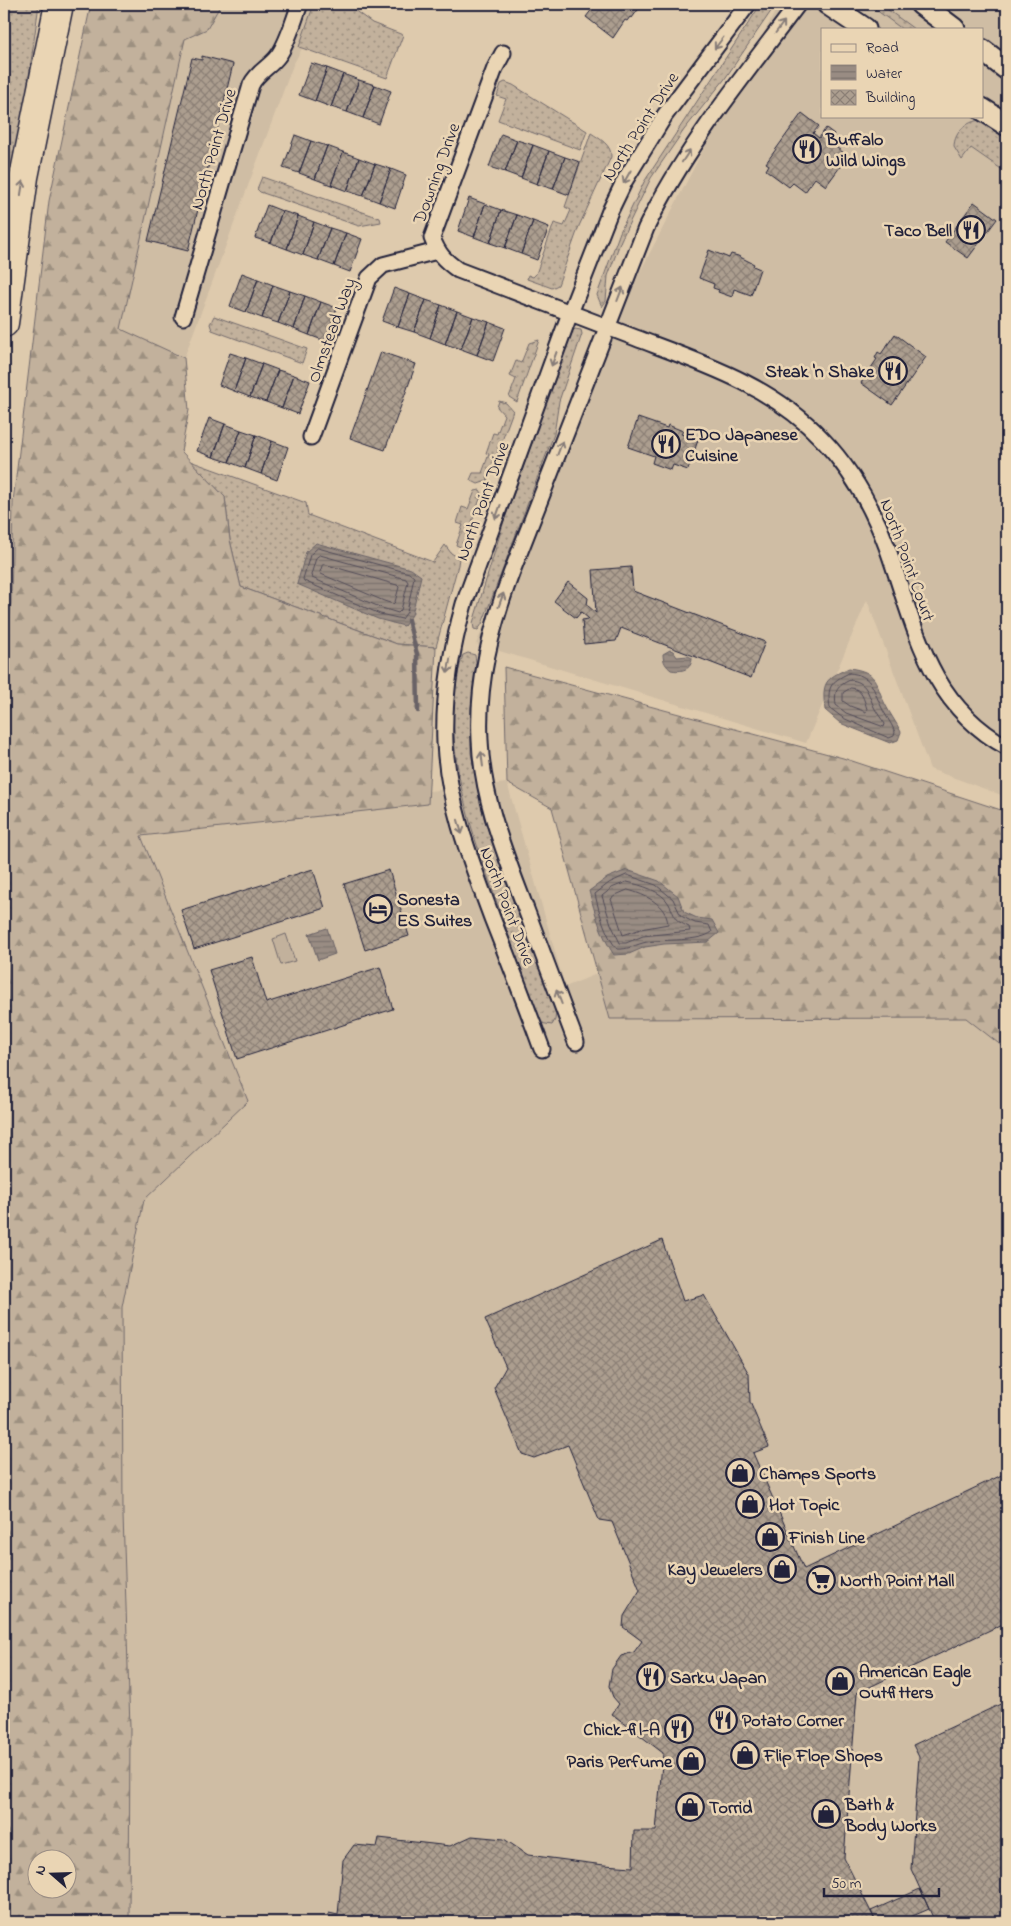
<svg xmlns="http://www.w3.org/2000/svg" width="1011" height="1926" viewBox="0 0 1011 1926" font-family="'Indie Flower',sans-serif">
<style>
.built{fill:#cfbda4;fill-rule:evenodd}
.grass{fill:url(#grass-dots);stroke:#726a6c}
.forest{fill:url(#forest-firs);stroke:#726a6c;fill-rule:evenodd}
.pitch{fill:#c2b19c;stroke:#726a6c}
.water{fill:url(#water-rules);stroke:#696266}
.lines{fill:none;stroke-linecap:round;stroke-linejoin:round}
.shore{stroke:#524c58;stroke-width:1}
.stream{stroke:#696266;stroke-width:4.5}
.building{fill:url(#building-cross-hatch);stroke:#22223b}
.street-casing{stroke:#22223b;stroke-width:19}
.secondary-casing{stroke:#22223b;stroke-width:25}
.highway-casing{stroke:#22223b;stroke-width:31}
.street{stroke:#ead5b4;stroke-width:15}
.secondary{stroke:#ead5b4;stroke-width:21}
.highway{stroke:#ead5b4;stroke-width:28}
.oneway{stroke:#867c78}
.labels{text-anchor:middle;stroke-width:5;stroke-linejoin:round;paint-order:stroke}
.street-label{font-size:18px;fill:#22223b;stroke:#ead5b4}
.poi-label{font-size:18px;font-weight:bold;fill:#22223b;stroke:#ead5b4;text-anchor:start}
</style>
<defs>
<pattern id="grass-dots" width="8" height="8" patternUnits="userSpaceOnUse" patternTransform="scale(1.25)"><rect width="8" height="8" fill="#c2b19c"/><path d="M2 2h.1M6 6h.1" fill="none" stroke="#9d9080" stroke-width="1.8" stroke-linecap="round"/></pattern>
<pattern id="forest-firs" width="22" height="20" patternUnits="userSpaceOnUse" patternTransform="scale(1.25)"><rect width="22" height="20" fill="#c2b19c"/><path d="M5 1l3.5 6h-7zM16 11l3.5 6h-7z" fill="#9d9080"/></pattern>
<pattern id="water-rules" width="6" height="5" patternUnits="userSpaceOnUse" patternTransform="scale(1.25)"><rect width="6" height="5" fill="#998c83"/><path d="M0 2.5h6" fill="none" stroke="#7c726c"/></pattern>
<pattern id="building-cross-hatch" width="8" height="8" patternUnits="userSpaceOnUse" patternTransform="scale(1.25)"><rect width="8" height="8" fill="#ac9e8f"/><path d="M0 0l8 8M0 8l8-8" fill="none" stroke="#8c8076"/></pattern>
</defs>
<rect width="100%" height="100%" fill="#decaad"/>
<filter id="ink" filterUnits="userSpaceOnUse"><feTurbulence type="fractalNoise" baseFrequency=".02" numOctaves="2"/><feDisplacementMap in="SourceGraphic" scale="10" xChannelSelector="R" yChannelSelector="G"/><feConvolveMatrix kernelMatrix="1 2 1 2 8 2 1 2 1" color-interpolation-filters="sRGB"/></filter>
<g filter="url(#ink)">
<!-- built -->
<path class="built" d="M121,4H326L293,65L184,358L60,339Z
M779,4H1007V797L930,769L867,600L806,743L476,644L628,295ZM822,29H982V116H822Z
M507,783L565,987L599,973L1007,1002V1922H50L68,1888V1858L48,1204L121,823Z"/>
<!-- grass -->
<path class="grass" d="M4,4H39L4,258Z
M314,4H346L372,23L403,35L387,78L299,47Z
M761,4H776L724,80L684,130L651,178L621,240L608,276L606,301L602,307L597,295L620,232L644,182Z
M868,4H880L914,29H902Z
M505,82L513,85L587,131L580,150L498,120L506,99L497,96L501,84Z
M985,120L1007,137V173L971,148L962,160L954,147C954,131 969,119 985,120Z
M591,133C600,139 612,145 611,157L579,226L558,285L552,288L527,279L528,275L533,277L536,274L554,223L564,226L571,210L565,207Z
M262,177L380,218L381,222L359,226L260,192L257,189Z
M214,316L307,349L302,363L212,330L210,324Z
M575,329L581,330L582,334L559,401L554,434L482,624L478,630L474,629L473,623L504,521L571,333Z
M539,340L517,402L509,397L516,379L510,376L516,361L521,363L529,343Z
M499,401L506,403L513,411L487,481L478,484L470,480L473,473H482L489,454L486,453L493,433L497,434L504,415L497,407Z
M190,461L306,503L308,515L433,562L445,545L451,553L459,558L458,565L436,647L397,644L241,587L230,540L225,497Z
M480,490L482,493L463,548L456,545L463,525L457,523L462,507L468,509L475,491Z
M468,653L475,655L476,662L471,709V753L484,818L507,885L556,1011L555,1020L552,1025L540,1023C527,986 513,949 500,911C472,834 436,737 463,655Z"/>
<!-- forest -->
<path class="forest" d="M91,4H221L207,29L185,39L121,329L184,358L189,410L181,451L225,497L230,540L241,587L397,644L436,647L428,804L141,836L248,1101L144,1200L122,1307L123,1515L130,1727L129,1922H4V1244L8,1185L10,1089L4,797V675L11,602L13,502L49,201ZM38,1858H68V1888H38Z
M504,667L843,758L1007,812V1050L966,1018L610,1019L552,808L507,783Z"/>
<!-- pitch -->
<path class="pitch" d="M286,934L295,961L281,965L273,939Z"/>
<!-- water -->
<path class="water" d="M316,543L411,569L421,576L412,615L404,626L378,619L297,584L306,552Z
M670,650L673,651L677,657L688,656L692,658C692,670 681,672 671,670C666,666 663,662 663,654Z
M849,668C879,672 874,682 885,704C890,714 896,722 901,732L898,740L890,743L840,723L825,710C822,683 824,679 849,668Z
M627,870L659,881L678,896L684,912L697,918L712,920L719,933L708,942L664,944L645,947L629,954L614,955C601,935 595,913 589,891L607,878Z
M327,928L335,954L318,960L309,934Z"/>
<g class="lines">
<!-- shore -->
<path class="shore" d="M318,548L409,573L414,577L407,612L402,619L380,614L304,581L303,579L310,555Z
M320,555L406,579L408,582L401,610L398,613L382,608L312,578L311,575L316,558Z
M324,564L397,585L399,587L395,602L393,604L384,601L321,574L320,572L322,566Z
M849,673C872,675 872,687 880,704C884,714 891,722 895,732L894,736L889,738L843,718L830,708C827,687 830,682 849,673Z
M850,680C867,681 868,694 874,707C877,713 881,718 885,724L884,727L846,713L836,705C834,691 837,686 850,680Z
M851,688C862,688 864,700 867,709L866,712L850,706L843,701V693Z
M627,875L656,885L673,899L681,916L695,923L709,925L712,932C700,942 664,939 647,942C636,944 628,950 617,949C605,934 599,912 595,894L609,883Z
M627,882C641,885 662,891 669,904C677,919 672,919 689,927L690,931L643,936L626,943H620L611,924L602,896L612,888Z
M628,890C646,895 666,904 668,924L641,929L623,935L611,899L616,895Z"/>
<!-- stream -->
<path class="stream" d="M408,620L417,654L418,711"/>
</g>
<!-- building -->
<path class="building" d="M596,4H640L638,6L640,7L632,18L630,17L627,21L625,20L613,38L586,17Z
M202,56L233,64L188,251L148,241L192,58L202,60Z
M311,63L327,68L315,101L299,95Z
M327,68L343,74L331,107L315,101Z
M343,74L359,80L347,112L331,107Z
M359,80L375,85L363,118L347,112Z
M375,85L391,91L379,124L363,118Z
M802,113L819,126L813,133L819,138L826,128L834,134L829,142L848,156L826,186L815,178L805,192L793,183L789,187L766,170L769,165L766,163Z
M501,134L517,140L505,172L489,167Z
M295,135L311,141L299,173L283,168Z
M517,140L533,145L521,178L505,172Z
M311,141L327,146L315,179L299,173Z
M533,145L549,151L537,184L521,178Z
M327,146L343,152L331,185L315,179Z
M549,151L565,157L553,189L537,184Z
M343,152L359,158L347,191L331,185Z
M565,157L580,162L569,195L553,189Z
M359,158L375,164L363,196L347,191Z
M375,164L391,169L379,202L363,196Z
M391,169L406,175L395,208L379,202Z
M469,198L485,204L474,237L458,231Z
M974,202L997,219L968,258L945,242Z
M485,204L501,210L490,243L474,237Z
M267,205L282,211L271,243L255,238Z
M501,210L517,215L505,248L490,243Z
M282,211L298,216L287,249L271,243Z
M517,215L533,221L521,254L505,248Z
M298,216L314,222L303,255L287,249Z
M533,221L549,227L537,260L521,254Z
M314,222L330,228L318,260L303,255Z
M330,228L346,233L334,266L318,260Z
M346,233L362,239L350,272L334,266Z
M709,250L729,258L731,254L738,256L754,264L753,266L760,269L751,295L734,289L732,297L718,292L719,290L713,288L714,284L699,278Z
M242,273L258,279L246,312L230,306Z
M258,279L273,285L262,318L246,312Z
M273,285L290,291L278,323L262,318Z
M394,288L410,294L398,327L382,321Z
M290,291L305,296L294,329L278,323Z
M410,294L426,300L414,332L398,327Z
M305,296L321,302L309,335L294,329Z
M426,300L441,305L430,338L414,332Z
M321,302L337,308L325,341L309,335Z
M441,305L457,311L445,344L430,338Z
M457,311L473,317L461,349L445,344Z
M473,317L489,322L477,355L461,349Z
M489,322L505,328L493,361L477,355Z
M895,334L926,357L892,405L861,383L877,359L875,358L878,352L881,354Z
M381,352L416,364L385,450L350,438Z
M230,353L246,358L234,391L219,385Z
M246,358L262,364L250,397L234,391Z
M262,364L278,370L266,402L250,397Z
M278,370L294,375L282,408L266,402Z
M294,375L310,381L298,414L282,408Z
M209,418L225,424L213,457L197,451Z
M638,418L667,428L668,425L683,431L681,434L698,440L688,470L673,465L671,470L652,463L654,456L628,447Z
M225,424L241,430L229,462L213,457Z
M241,430L256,435L245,468L229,462Z
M256,435L272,441L261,474L245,468Z
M272,441L288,447L277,480L261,474Z
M631,567L633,591L765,642L751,678L621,628L616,641L584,644L582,620L589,619L581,612L576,618L554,601L568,582L588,598L587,605L596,613L593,570Z
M313,869L325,908L194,949L181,910Z
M389,870L409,936L365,950L344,884Z
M252,957L266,1003L380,967L393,1009L237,1059L209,970Z
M662,1240L683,1301L704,1295L749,1374L750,1402L769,1447L753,1453L804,1569L1006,1473L1007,1475V1622L857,1693L844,1858L876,1922H328L329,1913L338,1915L343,1860L354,1845L377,1847L379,1838L450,1846L472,1836L504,1839L528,1855L604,1865L633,1867L634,1831H656L663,1753L612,1714L619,1704L613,1697L609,1686L612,1669L621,1656L634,1652L642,1641L623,1627L624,1616L640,1590L612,1522L599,1520L568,1445L534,1458L522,1454L494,1388L506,1367L485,1319Z
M1007,1701V1922H935L911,1869L919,1757L913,1745Z
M920,1889L929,1909L899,1922H876L871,1911Z"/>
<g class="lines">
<defs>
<path id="street" d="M503,53L495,68L432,238C438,254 444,260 458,270C517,293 577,315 636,338C702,363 771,385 821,438C851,469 872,506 887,547C915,625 927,703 1007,747
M183,317L251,85C257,72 270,67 278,56C288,43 294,19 300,4
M311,437L369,278L383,265L437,251
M576,1042C559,996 541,950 524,904C504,851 482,797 480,740C477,682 491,628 511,574L646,228C686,146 744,76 798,4
M542,1049C526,1005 509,961 492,918C471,861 448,804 445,743C443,695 451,650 464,604L570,313L610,211L625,180L665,115L748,4"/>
<path id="secondary" d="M828,4L865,29
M921,4L954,29
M982,50L1007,69
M982,109L1007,125"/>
<path id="highway" d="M4,323L24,177L59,4"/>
</defs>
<!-- street casing -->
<use href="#street" class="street-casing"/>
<!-- secondary casing -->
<use href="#secondary" class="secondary-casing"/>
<!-- highway casing -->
<use href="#highway" class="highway-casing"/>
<!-- street -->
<use href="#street" class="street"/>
<!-- secondary -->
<use href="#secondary" class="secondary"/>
<!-- highway -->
<use href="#highway" class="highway"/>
</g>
<!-- one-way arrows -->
<defs><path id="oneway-shaft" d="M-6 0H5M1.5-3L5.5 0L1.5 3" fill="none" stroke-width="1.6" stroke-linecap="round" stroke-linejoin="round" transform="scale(1.25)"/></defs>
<g class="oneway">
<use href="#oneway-shaft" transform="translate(780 27) rotate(-53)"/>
<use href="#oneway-shaft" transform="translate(719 43) rotate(127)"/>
<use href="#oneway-shaft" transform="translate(686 156) rotate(-57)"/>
<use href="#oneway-shaft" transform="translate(627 177) rotate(119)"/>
<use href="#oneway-shaft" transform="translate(22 188) rotate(-81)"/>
<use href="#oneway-shaft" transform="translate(620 294) rotate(-69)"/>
<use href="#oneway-shaft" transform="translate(554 359) rotate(110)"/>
<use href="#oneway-shaft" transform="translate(560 448) rotate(-69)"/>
<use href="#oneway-shaft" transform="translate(498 512) rotate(110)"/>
<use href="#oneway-shaft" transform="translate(501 600) rotate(-70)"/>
<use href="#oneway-shaft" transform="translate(449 666) rotate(99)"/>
<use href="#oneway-shaft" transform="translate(482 759) rotate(-97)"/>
<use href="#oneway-shaft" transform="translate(460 827) rotate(74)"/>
<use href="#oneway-shaft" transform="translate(559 997) rotate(-111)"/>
</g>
</g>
<!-- icons -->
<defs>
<symbol id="restaurant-ring" viewBox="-11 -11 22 22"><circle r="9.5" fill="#ead5b4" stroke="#22223b" stroke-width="1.5"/><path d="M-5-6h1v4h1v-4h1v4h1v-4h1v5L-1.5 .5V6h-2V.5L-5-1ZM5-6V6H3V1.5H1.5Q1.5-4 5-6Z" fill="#22223b"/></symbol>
<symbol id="hotel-ring" viewBox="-11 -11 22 22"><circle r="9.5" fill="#ead5b4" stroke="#22223b" stroke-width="1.5"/><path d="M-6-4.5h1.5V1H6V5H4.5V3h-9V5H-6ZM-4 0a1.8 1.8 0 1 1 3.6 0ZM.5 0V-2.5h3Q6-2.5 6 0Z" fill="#22223b"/></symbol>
<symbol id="shop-ring" viewBox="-11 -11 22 22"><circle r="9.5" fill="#ead5b4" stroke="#22223b" stroke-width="1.5"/><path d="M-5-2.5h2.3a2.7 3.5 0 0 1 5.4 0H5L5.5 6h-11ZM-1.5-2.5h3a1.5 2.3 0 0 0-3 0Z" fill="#22223b"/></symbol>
<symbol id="supermarket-ring" viewBox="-11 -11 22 22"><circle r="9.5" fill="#ead5b4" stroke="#22223b" stroke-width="1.5"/><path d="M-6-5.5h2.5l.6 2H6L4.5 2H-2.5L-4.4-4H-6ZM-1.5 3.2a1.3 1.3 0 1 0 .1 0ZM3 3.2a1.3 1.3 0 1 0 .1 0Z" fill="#22223b"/></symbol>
</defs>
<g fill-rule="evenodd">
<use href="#restaurant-ring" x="791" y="133" width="32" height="32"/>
<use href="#restaurant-ring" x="955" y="214" width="32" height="32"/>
<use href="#restaurant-ring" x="877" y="355" width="32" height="32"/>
<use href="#restaurant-ring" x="650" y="428" width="32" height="32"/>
<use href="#hotel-ring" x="362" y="893" width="32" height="32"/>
<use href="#shop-ring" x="724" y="1457" width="32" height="32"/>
<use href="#shop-ring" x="734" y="1488" width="32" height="32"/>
<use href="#shop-ring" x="754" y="1521" width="32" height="32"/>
<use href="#shop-ring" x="766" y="1553" width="32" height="32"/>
<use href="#supermarket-ring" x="805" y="1564" width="32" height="32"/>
<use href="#restaurant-ring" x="635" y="1661" width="32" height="32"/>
<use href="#shop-ring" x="824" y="1665" width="32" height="32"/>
<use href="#restaurant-ring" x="707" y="1704" width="32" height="32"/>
<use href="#restaurant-ring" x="663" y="1713" width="32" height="32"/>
<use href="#shop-ring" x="729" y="1739" width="32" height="32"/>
<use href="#shop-ring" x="675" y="1745" width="32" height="32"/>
<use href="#shop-ring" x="674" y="1791" width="32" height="32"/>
<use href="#shop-ring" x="810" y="1798" width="32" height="32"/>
</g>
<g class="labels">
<!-- street labels -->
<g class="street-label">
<text transform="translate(640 126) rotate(-57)" y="6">North Point Drive</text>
<text transform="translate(213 149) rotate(-74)" y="6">North Point Drive</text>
<text transform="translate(436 173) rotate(-70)" y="6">Downing Drive</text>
<text transform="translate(331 330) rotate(-70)" y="6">Olmstead Way</text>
<text transform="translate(482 501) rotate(-70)" y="6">North Point Drive</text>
<text transform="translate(908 560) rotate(70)" y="6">North Point Court</text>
<text transform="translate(508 906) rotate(69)" y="6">North Point Drive</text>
</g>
<!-- poi labels -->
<g class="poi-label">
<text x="826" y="145">Buffalo<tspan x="826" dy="21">Wild Wings</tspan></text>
<text x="952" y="236" text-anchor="end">Taco Bell</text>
<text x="874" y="377" text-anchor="end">Steak 'n Shake</text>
<text x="685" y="440">EDO Japanese<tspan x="685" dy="21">Cuisine</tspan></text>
<text x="397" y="905">Sonesta<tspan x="397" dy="21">ES Suites</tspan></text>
<text x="759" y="1479">Champs Sports</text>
<text x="769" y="1510">Hot Topic</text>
<text x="789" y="1543">Finish Line</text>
<text x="763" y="1575" text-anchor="end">Kay Jewelers</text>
<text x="840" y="1586">North Point Mall</text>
<text x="859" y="1677">American Eagle<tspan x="859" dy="21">Outfitters</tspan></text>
<text x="670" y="1683">Sarku Japan</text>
<text x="742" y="1726">Potato Corner</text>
<text x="660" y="1735" text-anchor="end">Chick-fil-A</text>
<text x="764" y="1761">Flip Flop Shops</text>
<text x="672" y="1767" text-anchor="end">Paris Perfume</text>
<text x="845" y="1810">Bath &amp;<tspan x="845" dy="21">Body Works</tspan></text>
<text x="709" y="1813">Torrid</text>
</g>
</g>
<!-- margin -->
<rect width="1011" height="1926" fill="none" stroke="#ead5b4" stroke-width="20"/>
<rect x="10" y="10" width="991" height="1906" fill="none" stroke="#22223b" stroke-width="2" filter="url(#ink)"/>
<!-- legend -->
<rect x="821" y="28" width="162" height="90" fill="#ead5b4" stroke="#9a8d84"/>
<rect x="831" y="44" width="25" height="8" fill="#ead5b4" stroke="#9a8d84"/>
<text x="866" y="52" font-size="15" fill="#22223b">Road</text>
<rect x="831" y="65" width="25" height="15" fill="url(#water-rules)" stroke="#9a8d84"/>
<text x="866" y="78" font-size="15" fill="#22223b">Water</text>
<rect x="831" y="90" width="25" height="15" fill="url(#building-cross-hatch)" stroke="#9a8d84"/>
<text x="866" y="102" font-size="15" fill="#22223b">Building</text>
<!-- north arrow -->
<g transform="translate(52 1874) rotate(290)"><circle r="24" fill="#ead5b4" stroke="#9a8d84"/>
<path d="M0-4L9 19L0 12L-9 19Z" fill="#22223b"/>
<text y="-8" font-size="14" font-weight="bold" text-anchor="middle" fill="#22223b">N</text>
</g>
<!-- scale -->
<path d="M824 1888v8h115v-8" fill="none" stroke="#22223b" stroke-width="2.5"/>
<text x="831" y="1888" font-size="15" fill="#22223b" stroke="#ead5b4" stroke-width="4" paint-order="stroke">50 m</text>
</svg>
